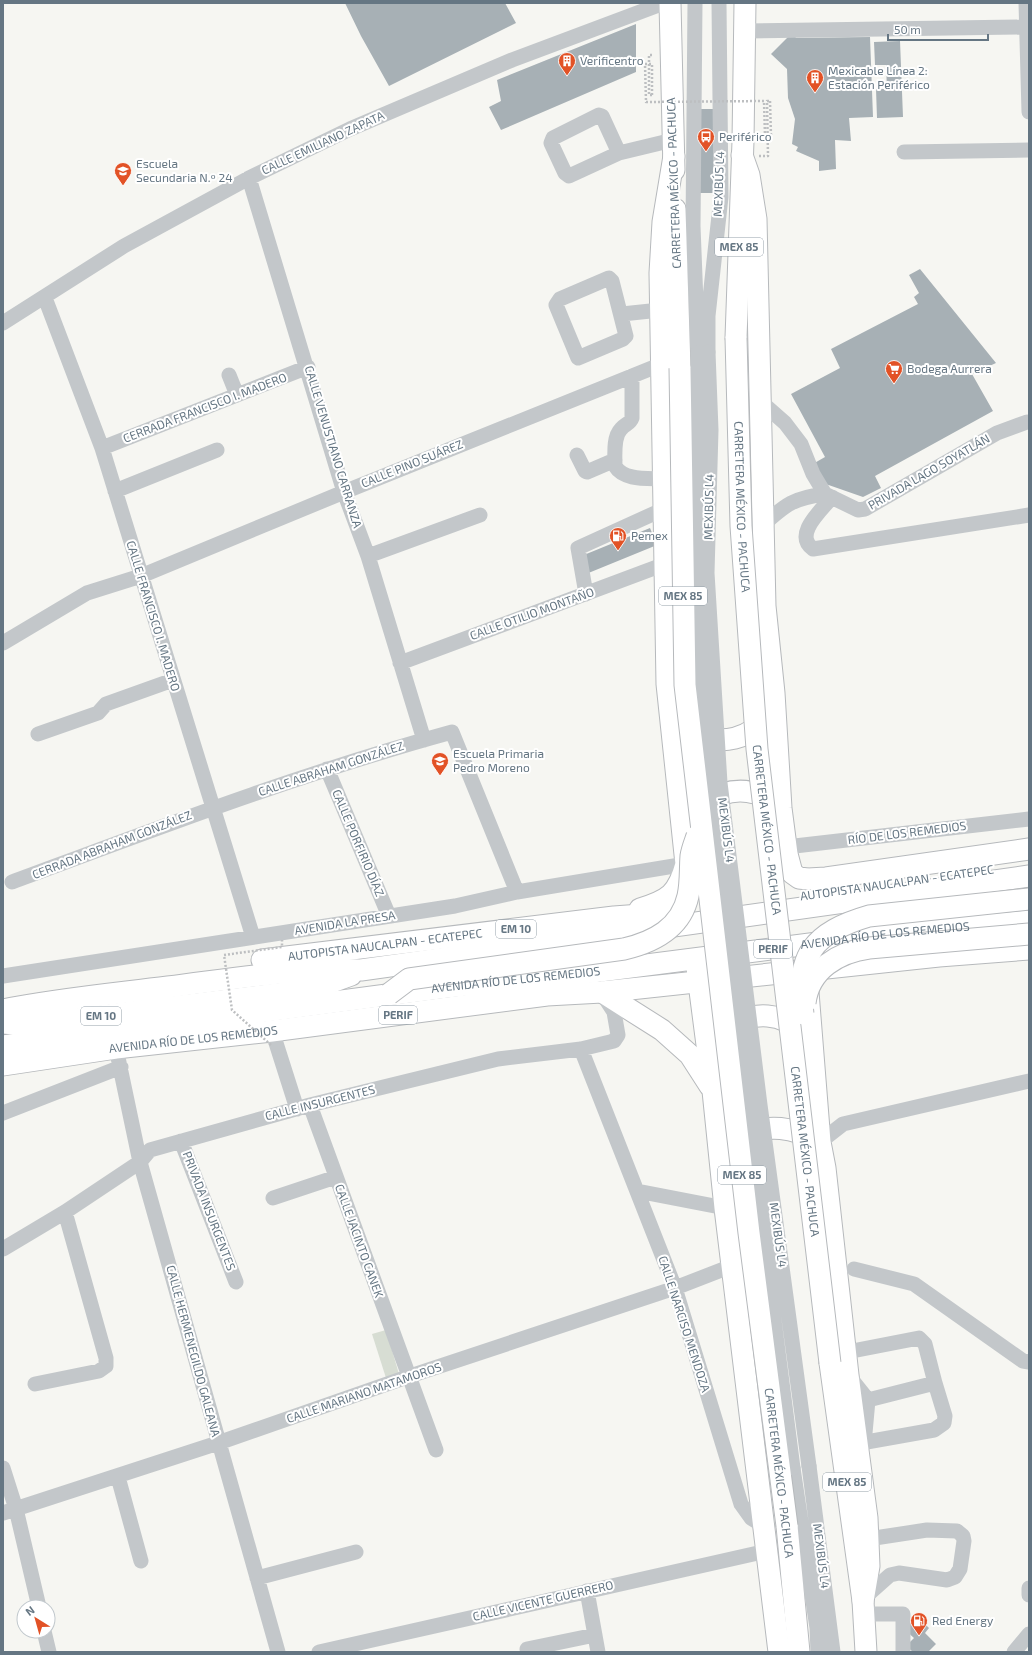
<svg xmlns="http://www.w3.org/2000/svg" width="1032" height="1655" viewBox="0 0 1032 1655" font-family="'Exo 2',sans-serif">
<style>
.green{fill:#d7ddd3}
.building{fill:#a7b0b5}
.lines{fill:none;stroke-linecap:round;stroke-linejoin:round}
.highway-casing{stroke:#b6b9bc;stroke-width:23}
.path{stroke:#bdbfc1;stroke-width:2.5;stroke-dasharray:2 2;stroke-linecap:butt}
.minor{stroke:#c3c7ca;stroke-width:15}
.highway{stroke:#fff;stroke-width:21}
.highway-bridge-casing{stroke:#b6b9bc;stroke-width:23;stroke-linecap:butt}
.path-bridge{stroke:#bdbfc1;stroke-width:2.5;stroke-dasharray:2 2;stroke-linecap:butt}
.minor-bridge{stroke:#c3c7ca;stroke-width:15}
.highway-bridge{stroke:#fff;stroke-width:21}
.labels{text-anchor:middle;stroke-width:4;stroke-linejoin:round;paint-order:stroke}
.shield{fill:#fff;stroke:#939fa8;stroke-width:1}
.shield-label{font-size:11px;font-weight:bold;fill:#657683}
.poi-label{font-size:12px;fill:#657683;stroke:#fff;text-anchor:start}
.street-label{font-size:12px;fill:#657683;stroke:#fff}
</style>
<rect width="100%" height="100%" fill="#f6f6f2"/>
<!-- green -->
<path class="green" d="M386,1330L399,1374L386,1378L372,1334Z"/>
<!-- building -->
<path class="building" d="M345,3H505L516,23L389,86L361,36Z
M636,24V72L501,130L489,107L501,101L497,80Z
M792,33L796,38L870,37L873,117L849,118L851,141L835,140L836,169L819,171V161L796,151L798,147L792,144L795,119L788,98L787,69L771,54Z
M900,41L903,117L877,118L876,89H887L886,65H875L874,42Z
M699,109H715L713,193H697Z
M920,269L996,363L972,374L993,411L875,476L881,488L863,497L820,482L811,465L825,457L791,394L840,368L831,349L918,304L914,297L919,293L909,275Z
M650,528L657,545L586,574L579,557Z
M917,1616L929,1628L925,1633L936,1644L928,1652H913L906,1646L914,1638L904,1629Z"/>
<g class="lines">
<defs>
<g id="highway">
<path d="M670,3L674,170"/>
<path d="M742,155L749,175L756,219L765,606L774,693L781,808L787,854L792,873L799,878L808,879L826,878L1029,849"/>
<path d="M675,209L680,368"/>
<path d="M736,338L743,141L745,3"/>
<path d="M697,734C721,746 751,739 766,716"/>
<path d="M703,803C728,788 752,786 776,804"/>
<path d="M640,909C669,900 678,894 686,864L667,684L660,273L663,222L674,156"/>
<path id="s1" d="M262,960L614,917L668,913"/>
<path d="M697,968L713,1091L725,1208L779,1652"/>
<path d="M602,992L662,1030L690,1055L710,1086"/>
<path d="M808,992L820,1142L825,1168L848,1375L867,1518L869,1566L863,1601"/>
<path d="M3,1010C58,999 113,994 168,987C233,979 295,968 361,970L1029,876"/>
<path d="M3,1023L27,1025L293,992L326,984L351,975"/>
<path d="M731,1026C753,1011 783,1012 802,1033"/>
<path id="s2" d="M3,1046L447,987L592,972L895,933L1029,921"/>
<path id="s3" d="M3,1065L116,1048L272,1031L547,995L602,992L939,956L1029,949"/>
<path d="M744,1137C766,1122 795,1128 818,1141"/>
<path d="M830,1363L863,1601L866,1652"/>
<path d="M787,1526L799,1652"/>
</g>
</defs>
<!-- highway casing -->
<use href="#highway" class="highway-casing"/>
<!-- path -->
<path class="path" d="M652,95H649V55H654
M759,156H768L767,101H770"/>
<!-- minor -->
<path class="minor" d="M695,3L693,226L698,353
M1026,3L1029,112
M745,31L1026,27
M904,152L1029,150
M619,153L602,116L599,115L553,138L551,143L565,173L569,176L619,153L673,140
M249,178L344,492L368,556L424,740
M609,278L612,281L626,336L623,339L578,358L556,305L560,299Z
M45,298L102,448L253,937
M622,314L660,310
M3,323L124,246L249,178L350,129L512,60L664,3
M708,352V316L721,197L719,3
M229,375L237,395
M632,376V418C630,424 625,424 621,429C613,437 615,455 615,466C624,481 648,478 664,479
M760,401L785,423L801,444L813,474L825,494L858,510L865,509L997,433L1027,422
M102,448L308,367
M577,455L585,471L587,472L615,460
M115,491L217,450
M832,497C822,510 793,534 813,549L1029,515
M763,525C786,504 794,498 825,494
M368,556L480,515
M586,594L578,548L664,509
M3,643L87,593L141,576L344,492L662,364
M400,663L665,564
M38,734L98,713L106,704L173,680
M327,769L389,916
M786,847L1029,819
M12,882C158,828 302,773 452,732L517,892
M3,976L455,906L517,892L686,864
M269,1021L297,1109
M116,1048L140,1162L278,1652
M581,1049L675,1288L741,1504L751,1518L764,1526
M310,1105L436,1450
M3,1113L121,1067
M181,1141L236,1282
M820,1142L843,1124L1029,1081
M637,1191L725,1208
M273,1198L336,1177
M3,1249L65,1212L140,1162L150,1150L310,1105L498,1059L581,1049L614,1041L618,1035L614,1012L603,995
M854,1269L914,1284L1023,1361L1029,1362
M847,1352L919,1338L925,1344L935,1383L868,1400
M848,1375L868,1400L865,1433L859,1448
M35,1384L99,1371L106,1366V1358L65,1212
M861,1443L934,1430L944,1423L945,1416L935,1383
M809,1466L833,1652
M3,1468L16,1509L39,1607
M793,1468L817,1628L818,1652
M118,1477L141,1561
M3,1513L218,1443L410,1376L675,1288L724,1269
M257,1578L356,1552
M1029,1588V1595
M587,1591L598,1652
M863,1599L890,1575L899,1573L947,1580L955,1577L960,1569L964,1541L963,1536L957,1531L927,1530L868,1539
M863,1614H903V1652
M44,1631L49,1652
M527,1649L595,1635
M319,1652L767,1551
M1014,1652L1029,1634"/>
<!-- highway -->
<use href="#highway" class="highway"/>
<defs>
<g id="highway-bridge">
<path id="s4" d="M736,338L741,526L757,749L830,1363"/>
<path d="M680,368L685,685L749,1233L787,1526"/>
<path d="M389,994L409,979L624,949C654,942 681,928 688,896C691,883 690,869 691,856C692,849 695,842 697,836"/>
<path d="M805,1003C809,969 839,952 869,948L1029,934"/>
<path d="M803,1014C795,955 814,932 869,916L1029,899"/>
</g>
</defs>
<!-- highway-bridge casing -->
<use href="#highway-bridge" class="highway-bridge-casing"/>
<!-- path-bridge -->
<path class="path-bridge" d="M652,95V64H645L646,102L764,101L765,136H771L770,101
M271,1045L232,1010L224,955L282,947V940"/>
<!-- minor-bridge -->
<path class="minor-bridge" d="M708,352L711,430L707,573L720,783L760,1105L809,1466
M698,353V447L694,580L700,700L730,977L793,1468"/>
<!-- highway-bridge -->
<use href="#highway-bridge" class="highway-bridge"/>
</g>
<!-- icons -->
<defs>
<symbol id="building-pin" viewBox="-11 -11 22 30"><path d="M0 17L-7.5 6A9.5 9.5 0 1 1 7.5 6Z" fill="#e25226" stroke="#fff"/><path d="M-4-6H4V6H1V3H-1V6H-4ZM-2.5-4.3h1.7v1.8h-1.7ZM.8-4.3h1.7v1.8H.8ZM-2.5-1h1.7V.8h-1.7ZM.8-1h1.7V.8H.8Z" fill="#fff"/></symbol>
<symbol id="bus-pin" viewBox="-11 -11 22 30"><path d="M0 17L-7.5 6A9.5 9.5 0 1 1 7.5 6Z" fill="#e25226" stroke="#fff"/><path d="M-5-6H5V4H4V6H2V4H-2V6H-4V4H-5ZM-3.5-4V0h7V-4ZM-3.5 1.2v1.5H-2V1.2ZM2 1.2v1.5H3.5V1.2Z" fill="#fff"/></symbol>
<symbol id="school-pin" viewBox="-11 -11 22 30"><path d="M0 17L-7.5 6A9.5 9.5 0 1 1 7.5 6Z" fill="#e25226" stroke="#fff"/><path d="M0-5L7-2L0 1L-7-2ZM-4 1L0 2.5L4 1V4Q0 6-4 4Z" fill="#fff"/></symbol>
<symbol id="supermarket-pin" viewBox="-11 -11 22 30"><path d="M0 17L-7.5 6A9.5 9.5 0 1 1 7.5 6Z" fill="#e25226" stroke="#fff"/><path d="M-6-5.5h2.5l.6 2H6L4.5 2H-2.5L-4.4-4H-6ZM-1.5 3.2a1.3 1.3 0 1 0 .1 0ZM3 3.2a1.3 1.3 0 1 0 .1 0Z" fill="#fff"/></symbol>
<symbol id="fuel-pin" viewBox="-11 -11 22 30"><path d="M0 17L-7.5 6A9.5 9.5 0 1 1 7.5 6Z" fill="#e25226" stroke="#fff"/><path d="M-5.5-6h7V0h2V4h1.3V-2.5L3-4.5l.8-.8L6-3V5H2.5V1h-1V6h-7ZM-4.2-4.7v3.2H.2V-4.7Z" fill="#fff"/></symbol>
</defs>
<g fill-rule="evenodd">
<use href="#building-pin" x="557" y="51" width="20" height="27"/>
<use href="#building-pin" x="805" y="68" width="20" height="27"/>
<use href="#bus-pin" x="696" y="127" width="20" height="27"/>
<use href="#school-pin" x="113" y="161" width="20" height="27"/>
<use href="#supermarket-pin" x="884" y="359" width="20" height="27"/>
<use href="#fuel-pin" x="608" y="526" width="20" height="27"/>
<use href="#school-pin" x="430" y="751" width="20" height="27"/>
<use href="#fuel-pin" x="909" y="1611" width="20" height="27"/>
</g>
<g class="labels">
<!-- shield labels -->
<g class="shield">
<rect x="715" y="238" width="48" height="18" rx="3"/>
<rect x="659" y="587" width="48" height="18" rx="3"/>
<rect x="496" y="920" width="40" height="18" rx="3"/>
<rect x="754" y="940" width="38" height="18" rx="3"/>
<rect x="379" y="1006" width="38" height="18" rx="3"/>
<rect x="81" y="1007" width="40" height="18" rx="3"/>
<rect x="718" y="1166" width="48" height="18" rx="3"/>
<rect x="823" y="1473" width="48" height="18" rx="3"/>
</g>
<g class="shield-label">
<text x="739" y="251">MEX 85</text>
<text x="683" y="600">MEX 85</text>
<text x="516" y="933">EM 10</text>
<text x="773" y="953">PERIF</text>
<text x="398" y="1019">PERIF</text>
<text x="101" y="1020">EM 10</text>
<text x="742" y="1179">MEX 85</text>
<text x="847" y="1486">MEX 85</text>
</g>
<!-- poi labels -->
<g class="poi-label">
<text x="580" y="65">Verificentro</text>
<text x="828" y="75">Mexicable Línea 2:<tspan x="828" dy="14">Estación Periférico</tspan></text>
<text x="719" y="141">Periférico</text>
<text x="136" y="168">Escuela<tspan x="136" dy="14">Secundaria N.º 24</tspan></text>
<text x="907" y="373">Bodega Aurrera</text>
<text x="631" y="540">Pemex</text>
<text x="453" y="758">Escuela Primaria<tspan x="453" dy="14">Pedro Moreno</tspan></text>
<text x="932" y="1625">Red Energy</text>
</g>
<!-- street labels -->
<g class="street-label">
<text transform="translate(323 143) rotate(-25)" y="4">CALLE EMILIANO ZAPATA</text>
<text transform="translate(674 183) rotate(-92)" y="4">CARRETERA MÉXICO - PACHUCA</text>
<text transform="translate(719 184) rotate(-88)" y="4">MEXIBÚS L4</text>
<text transform="translate(205 408) rotate(-21)" y="4">CERRADA FRANCISCO I. MADERO</text>
<text transform="translate(333 447) rotate(73)" y="4">CALLE VENUSTIANO CARRANZA</text>
<text transform="translate(412 464) rotate(-22)" y="4">CALLE PINO SUÁREZ</text>
<text transform="translate(929 472) rotate(-30)" y="4">PRIVADA LAGO SOYATLÁN</text>
<text transform="translate(709 507) rotate(-89)" y="4">MEXIBÚS L4</text>
<text dy="4" stroke="none"><textPath href="#s4" startOffset="169">CARRETERA MÉXICO - PACHUCA</textPath></text>
<text transform="translate(532 614) rotate(-20)" y="4">CALLE OTILIO MONTAÑO</text>
<text transform="translate(153 616) rotate(73)" y="4">CALLE FRANCISCO I. MADERO</text>
<text transform="translate(331 769) rotate(-18)" y="4">CALLE ABRAHAM GONZÁLEZ</text>
<text transform="translate(726 830) rotate(83)" y="4">MEXIBÚS L4</text>
<text dy="4" stroke="none"><textPath href="#s4" startOffset="493">CARRETERA MÉXICO - PACHUCA</textPath></text>
<text transform="translate(907 833) rotate(-7)" y="4">RÍO DE LOS REMEDIOS</text>
<text transform="translate(358 843) rotate(67)" y="4">CALLE PORFIRIO DÍAZ</text>
<text transform="translate(112 845) rotate(-21)" y="4">CERRADA ABRAHAM GONZÁLEZ</text>
<text transform="translate(897 883) rotate(-8)" y="4">AUTOPISTA NAUCALPAN - ECATEPEC</text>
<text transform="translate(345 923) rotate(-9)" y="4">AVENIDA LA PRESA</text>
<text dy="4" stroke="none"><textPath href="#s2" startOffset="889">AVENIDA RÍO DE LOS REMEDIOS</textPath></text>
<text dy="4" stroke="none"><textPath href="#s1" startOffset="124">AUTOPISTA NAUCALPAN - ECATEPEC</textPath></text>
<text dy="4" stroke="none"><textPath href="#s2" startOffset="517">AVENIDA RÍO DE LOS REMEDIOS</textPath></text>
<text dy="4" stroke="none"><textPath href="#s3" startOffset="192">AVENIDA RÍO DE LOS REMEDIOS</textPath></text>
<text transform="translate(320 1103) rotate(-14)" y="4">CALLE INSURGENTES</text>
<text dy="4" stroke="none"><textPath href="#s4" startOffset="817">CARRETERA MÉXICO - PACHUCA</textPath></text>
<text transform="translate(209 1211) rotate(69)" y="4">PRIVADA INSURGENTES</text>
<text transform="translate(778 1235) rotate(82)" y="4">MEXIBÚS L4</text>
<text transform="translate(359 1241) rotate(70)" y="4">CALLE JACINTO CANEK</text>
<text transform="translate(684 1324) rotate(72)" y="4">CALLE NARCISO MENDOZA</text>
<text transform="translate(193 1351) rotate(75)" y="4">CALLE HERMENEGILDO GALEANA</text>
<text transform="translate(364 1393) rotate(-19)" y="4">CALLE MARIANO MATAMOROS</text>
<text transform="translate(779 1473) rotate(83)" y="4">CARRETERA MÉXICO - PACHUCA</text>
<text transform="translate(821 1556) rotate(83)" y="4">MEXIBÚS L4</text>
<text transform="translate(543 1601) rotate(-13)" y="4">CALLE VICENTE GUERRERO</text>
</g>
</g>
<!-- border -->
<rect width="1032" height="1655" fill="none" stroke="#657683" stroke-width="8"/>
<!-- north arrow -->
<g transform="translate(36 1619) rotate(323)"><circle r="19" fill="#ffffff" stroke="#c1c8cd"/>
<path d="M0-3L7 15L0 10L-7 15Z" fill="#e25226"/>
<text y="-6" font-size="11" font-weight="bold" text-anchor="middle" fill="#657683">N</text>
</g>
<!-- scale -->
<path d="M888 34v6h100v-6" fill="none" stroke="#657683" stroke-width="2"/>
<text x="894" y="34" font-size="12" fill="#657683" stroke="#ffffff" stroke-width="3" paint-order="stroke">50 m</text>
</svg>
